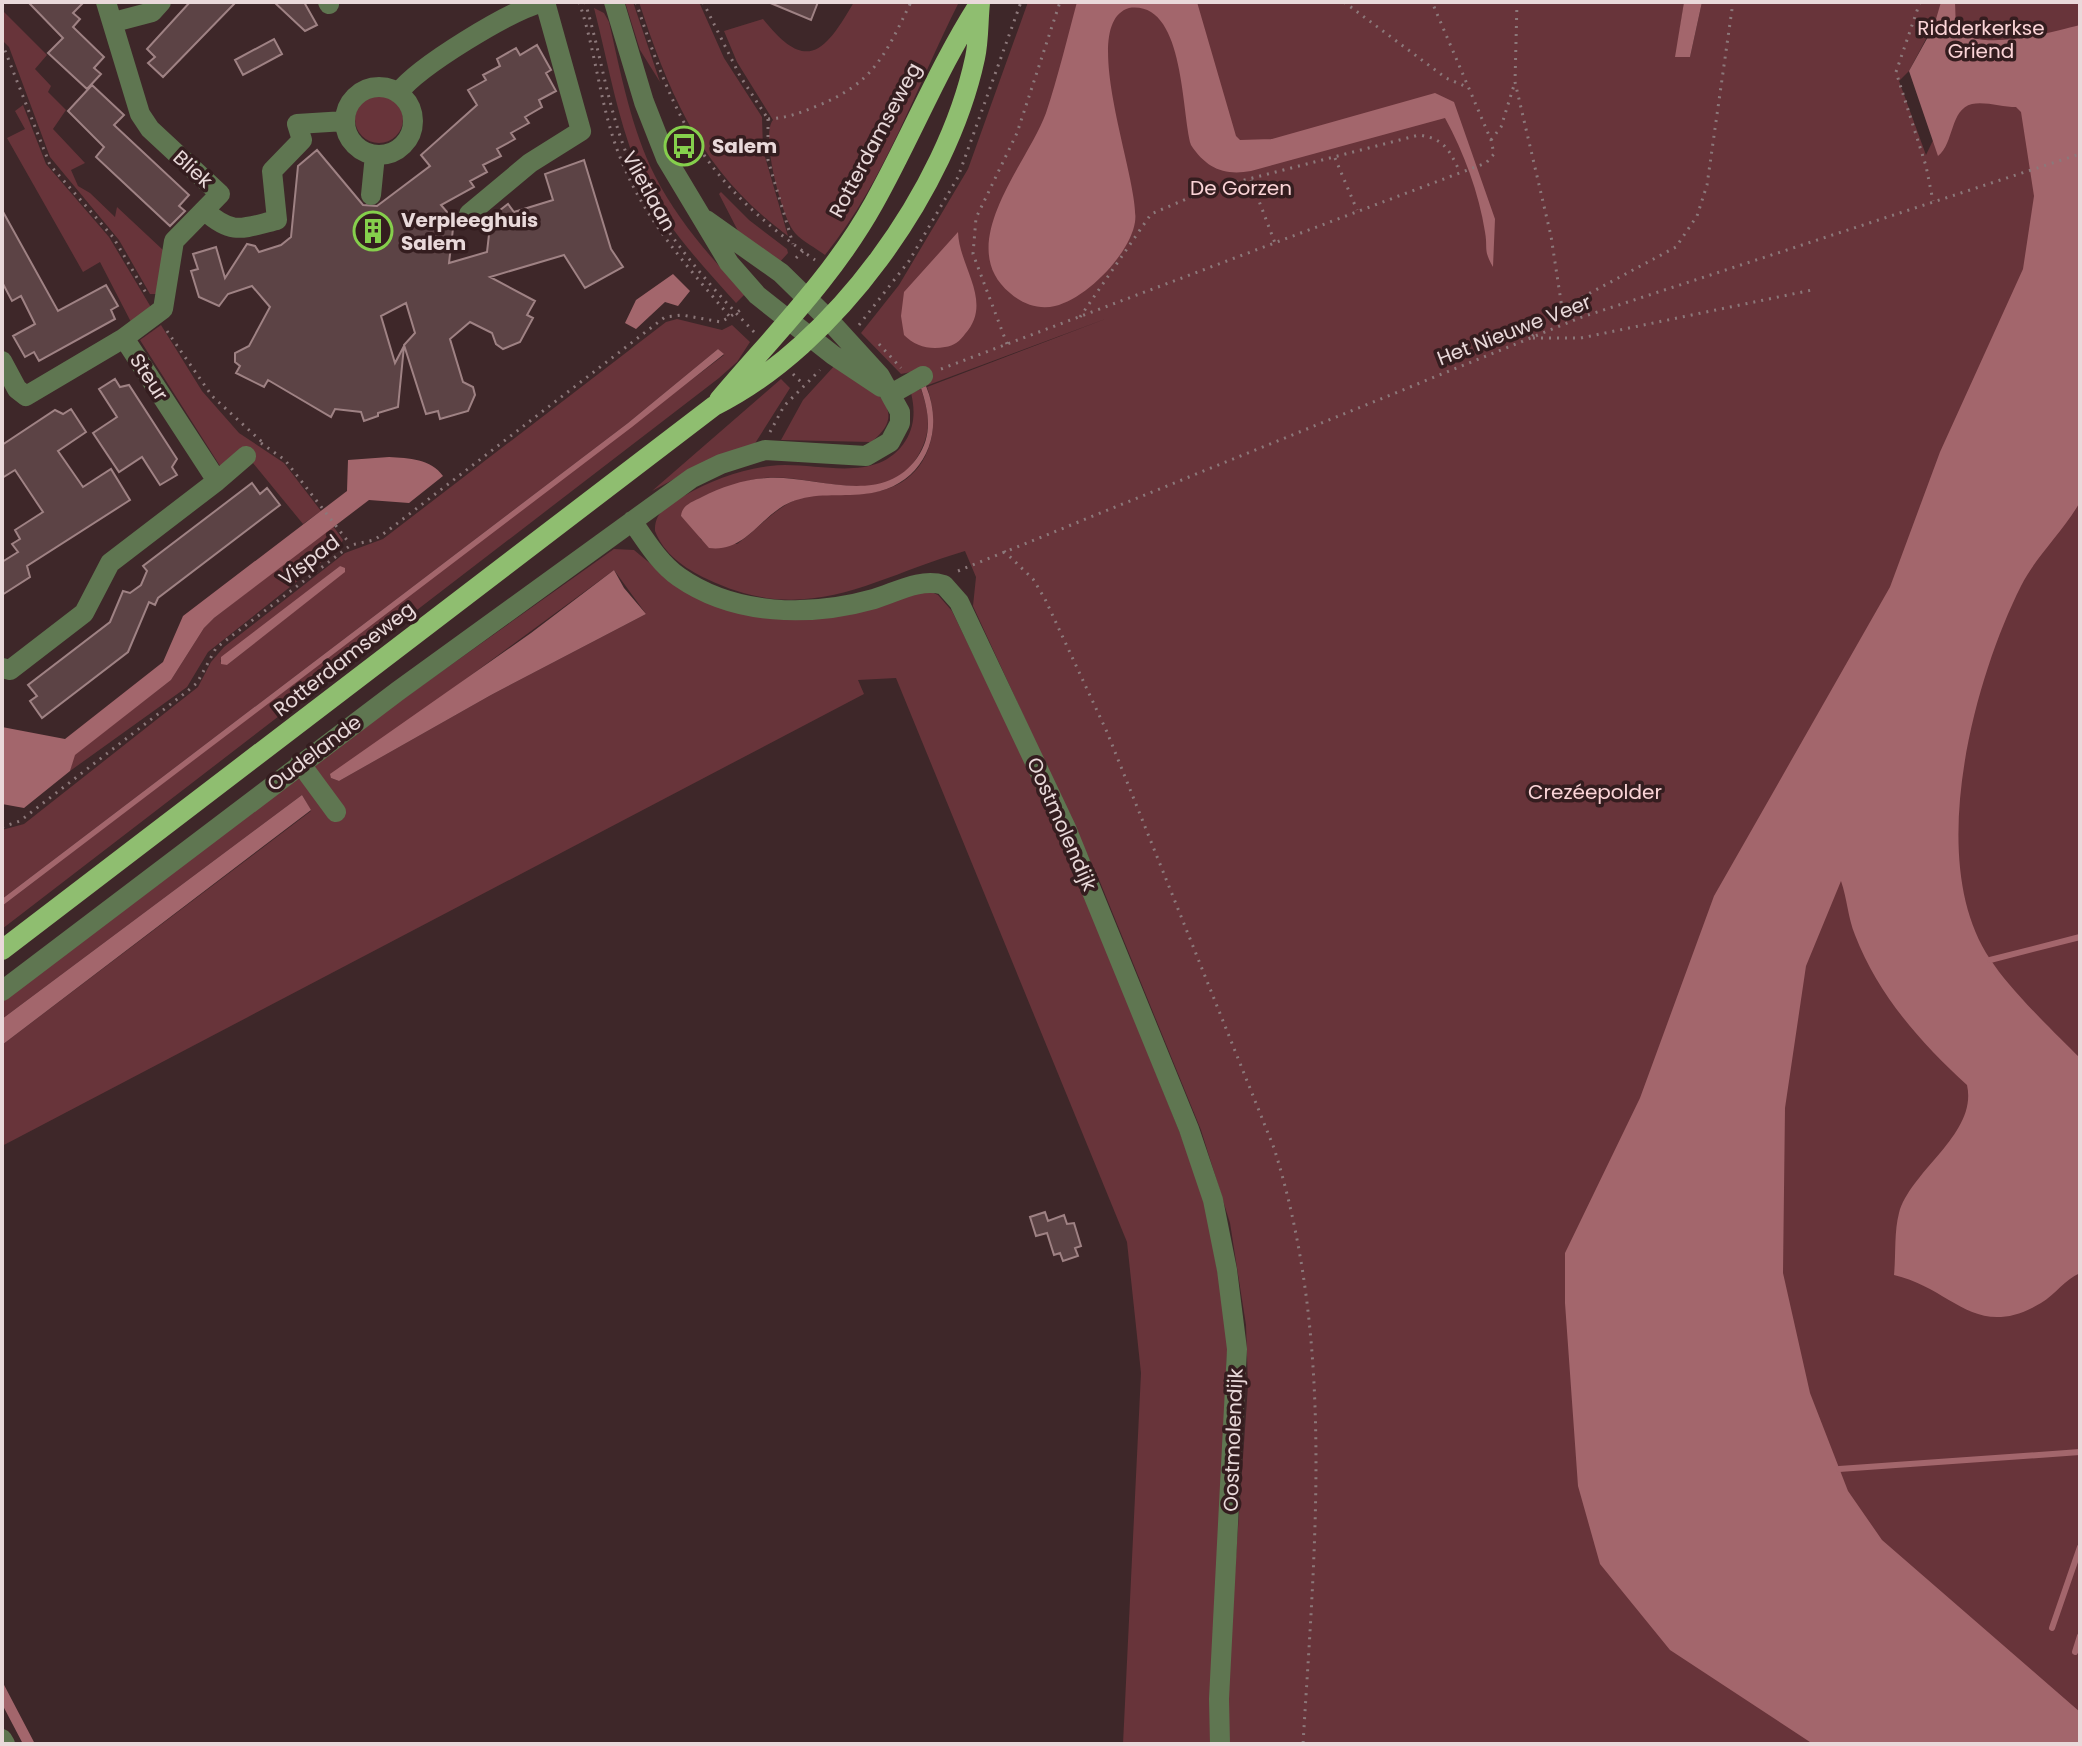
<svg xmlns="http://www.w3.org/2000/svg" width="2082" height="1746" viewBox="0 0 2082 1746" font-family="Poppins,sans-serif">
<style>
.green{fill:#68343a;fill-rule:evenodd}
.water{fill:#a3666c}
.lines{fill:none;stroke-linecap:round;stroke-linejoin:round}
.stream{stroke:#a3666c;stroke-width:6}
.building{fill:#5c4345;stroke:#9f8284;stroke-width:2}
.path{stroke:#8c787a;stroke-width:3;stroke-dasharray:2 6;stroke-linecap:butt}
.minor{stroke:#5f7651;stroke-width:20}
.major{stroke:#8fbe70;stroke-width:20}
.labels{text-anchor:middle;stroke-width:7;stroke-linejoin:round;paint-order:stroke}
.park-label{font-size:20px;fill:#fbd4d7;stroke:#341d1f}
.street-label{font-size:20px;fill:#e9d9da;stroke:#341d1f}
.poi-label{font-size:20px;font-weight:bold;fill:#e9d9da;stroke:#341d1f;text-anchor:start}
</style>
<rect width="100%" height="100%" fill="#3e2729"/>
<!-- green -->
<path class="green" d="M625,2H633L660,82L640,50Z
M639,2H699L724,58L762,117L763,150L788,236C703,173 671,100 639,2Z
M854,2H959C916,87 885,181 825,255C816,248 803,242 795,233C782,219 760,135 773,120L737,62L724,31L763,19C806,73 824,54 854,2Z
M1028,2H1684L1676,57H1690L1702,2H2080V1744H1228V1670L1248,1386L1246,1325L1230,1223L1201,1130L1100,882L973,606L976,577L965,551C872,578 809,628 707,579C684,568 664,554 655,531C654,512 669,504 684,496C710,481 739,470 770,466C814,460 877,487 906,440C915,425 915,409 911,393L921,389C929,413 932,431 919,454C887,512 814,473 764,478C730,482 707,496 681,516L697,530L701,540L737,544C760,528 778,503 807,496C829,492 853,496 875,492C928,483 943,431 927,387L1108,318L923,387L911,372L901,374L861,333L899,285L968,169ZM1935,22L1959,86L1926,155L1899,81L1909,71Z
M594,8L604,13L609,22C621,74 631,128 655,176C678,221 711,258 745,294L736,303C702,265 665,226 643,180C618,125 609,66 594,8Z
M2,10L47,55L35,69L51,86L48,92L66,110L53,129L85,163L71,170L78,186L90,193L115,217L117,207L163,250L158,294H150L119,240L50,157L9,47L2,40Z
M355 119a24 24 0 1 1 48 0a24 24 0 1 1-48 0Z
M23,105L46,164L109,237L152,309L131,322L100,262L83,272L7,138L25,129L15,111Z
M721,192L749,220L787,249L788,253L779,263L738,231L719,194Z
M677,319L722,330L732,325L750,342L737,362L719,378L2,929V906L724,355L718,349L628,423L2,899V830L24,824L198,687L211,662L224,647L345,553L383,539L666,322ZM340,566L344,572L227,665L220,661Z
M161,325L202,391L239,433L284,463L321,511L303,524L244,452L222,469L140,340Z
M836,364C863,383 916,408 871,442L781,440L803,400Z
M781,379L790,388L754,445L713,458L652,491Z
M333,526L343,540L339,548L208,652L187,687L70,771L74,755L171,680L204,628L214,618Z
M614,549L634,550L658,570L730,609L931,592L938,595L952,611L1059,831L1202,1188L1228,1328L1211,1744H1123L1141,1373L1127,1242L896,678L858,680L864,694L2,1146V1045L311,811L302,795L2,1019V999L310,765ZM614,570L646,614L491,695L339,781L331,778Z"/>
<!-- water -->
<path class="water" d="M1077,2H1197L1236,136L1240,140L1272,139L1435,93L1454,102L1495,219L1493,267C1483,250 1488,249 1485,232C1479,193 1464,153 1445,118L1251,171C1224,176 1206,168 1191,145C1181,111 1185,0 1129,8C1076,24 1141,182 1135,222C1130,254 1086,299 1055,306C1039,310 1022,304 1010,293C952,245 1028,163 1046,113C1058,77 1067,39 1077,2Z
M1684,2H1702L1690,57H1675Z
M1941,2H1955L1956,30C1982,52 2048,33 2080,25V502C2063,532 2036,556 2021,586C1973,682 1925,862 1990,959C2010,990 2053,1031 2080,1058V1273C2064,1280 2056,1294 2041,1303C1975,1342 1954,1289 1894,1275C1896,1255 1894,1232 1899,1213C1911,1170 1978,1134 1967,1085C1921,1043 1878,995 1855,935C1848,918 1847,898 1841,881L1806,966L1785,1108L1783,1273L1810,1393L1848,1491L1882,1540L2080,1712V1744H1813L1670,1650L1600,1564L1578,1486L1565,1303V1253L1640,1098L1714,896L1890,587L1940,452L2023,269L2034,196L2021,112L2016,107C2003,107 1984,101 1972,104C1950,109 1954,144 1938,156L1909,71L1934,26Z
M958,232C959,267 994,302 965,334C960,341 954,346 945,347C929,350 915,346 904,335L901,316L904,292Z
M673,274L690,291L678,306L665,302L636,329L625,323L636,300Z
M718,349L724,354L632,427L2,906V899L628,423Z
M926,386C947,436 921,489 864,494C839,497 816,492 791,502C760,515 746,553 709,548L681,516C682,505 692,502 702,497C721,487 745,479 767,478C816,475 881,508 917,458C933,435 929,413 921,388Z
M389,457C409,458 431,459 443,476L409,503L369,500L214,618L204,628L171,680L75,755L70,771L24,808L2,804V727L65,739L163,662L183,616L347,491L348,460Z
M340,566L345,568V572L227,665L221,664V657Z
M614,570L624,588L646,614L491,695L339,781L331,778L330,774L531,633Z
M302,795L311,810L2,1045V1019Z
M2,1681L35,1744H23L2,1704Z"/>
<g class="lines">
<!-- stream -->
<path class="stream" d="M1990,960L2080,937
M1839,1469L2080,1452
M2052,1628L2080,1547
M2075,1652L2080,1636"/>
</g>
<!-- building -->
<path class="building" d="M28,2H84L73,13L80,19L73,27L104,57L94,68L101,74L87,89L48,53L63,38Z
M190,2H236L163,77L148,63L155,57L147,49Z
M274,2H304L317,25L305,31Z
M768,2H818L811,20Z
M274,39L282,54L243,75L235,60Z
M537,45L551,70L546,73L556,91L539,100L542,107L525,117L529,123L511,133L515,139L497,149L501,156L483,165L487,172L470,181L474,187L441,205L454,220L449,263L487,252L491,217L508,204L514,212L553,200L545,174L584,160L611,249L623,267L585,288L564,255L490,277L535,301L527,315L533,318L520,342L503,349L496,344L492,333L470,322L450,339L463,382L473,387L475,395L468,411L440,419L438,411L426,414L404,345L415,333L406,303L381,316L395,363L404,346L398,407L378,413V416L364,421L361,412L335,409L331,417L268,380L264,387L236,373L240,366L235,362V353L249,346L270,307L252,286L228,294L219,306L199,297L191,271L198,269L193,254L216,247L225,278L247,244L255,246L259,252L281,245L291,237L298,166L317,150L363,205L377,206L430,166L421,155L477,105L468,90L486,80L483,75L500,66L497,59L516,48L520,55Z
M92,85L124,115L114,125L189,195L179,206L185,211L170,226L96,157L104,147L68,111Z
M2,210L58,311L106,285L118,306L111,310L115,319L39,361L34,352L25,357L13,336L35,324L21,296L12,301L2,282Z
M115,379L120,387L129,385L177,459L172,467L177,475L160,485L142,457L119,472L93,433L117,417L99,389Z
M71,409L86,432L58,451L83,487L111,469L130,500L27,566L30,577L2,595V562L18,552L12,544L20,539L15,530L43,512L15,470L2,478V445L55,410L63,414Z
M252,483L260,494L267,488L280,505L158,598L155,605L149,602L128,652L42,718L30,701L37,696L28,685L110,622L123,591L130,593L141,585L147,571L143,566Z
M1045,1212L1048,1221L1064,1215L1067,1224L1074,1223L1081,1246L1075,1248L1078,1256L1063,1261L1060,1253L1054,1255L1047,1233L1036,1236L1030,1217Z"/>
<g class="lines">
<!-- path -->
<path class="path" d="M579,2C597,54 600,110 622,162C646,222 689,268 730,317
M585,2C600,51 607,102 625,150C651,220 704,280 755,333
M636,2C677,127 705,182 815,260
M703,2L740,76L768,119
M1344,2L1446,78L1467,87
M1517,2L1515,82L1551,236L1562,308
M1920,2L1896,72L1926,166L1933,201
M2,43L50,165L113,237L146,293
M768,119C787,118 800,113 817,106C874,83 885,55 911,2
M768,119V160L793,244
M1491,140L1501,127L1515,82
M1335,158L1357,210
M1251,180L1275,243
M796,258L803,251
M1080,317L1151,214L1210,189L1419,135C1445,139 1449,150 1460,172
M859,325L909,261L958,177L1021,2
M167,331L212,396L262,442
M1532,336L1562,308L1676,247L1697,216L1707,185L1733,2
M1533,338H1581L1812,290
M879,344L901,368
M1007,344L973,254L976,218L1017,133L1060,2
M941,369L1486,163L1494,154L1491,140L1432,2
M793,374L804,385
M770,432L784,406L820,370
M261,443L285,460L350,544
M1004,551L1033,579L1045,599L1107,732L1274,1148C1335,1341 1315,1545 1303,1744
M958,571L1582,317L2080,154
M2,827L20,821L185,693L197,683L216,648L351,545L374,540L386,532L665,317L682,315L721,322L744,308"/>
<!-- minor -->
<path class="minor" d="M106,2L140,114L150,129L220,194L174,241L163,309L124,338
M328,2L329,4
M614,2L644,102L666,158L729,263L757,295L833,355L881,387
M114,22L152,12L161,2
M345 121a34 34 0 1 1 68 0a34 34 0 1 1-68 0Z
M398,93C419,66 509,11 543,2
M371,195L375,155
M205,211C233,236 243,228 277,220L272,171L302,140L297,124L345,121
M469,214L530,163L581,131L545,2
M2,361L17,389L26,396L124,338L217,481L110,563L84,613L10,670L2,668
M891,394L923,376
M217,481L246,456
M632,521C646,541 659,563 679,577C735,616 810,617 874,599C897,592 920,578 944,585L959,602L1066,828L1189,1129L1213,1200L1227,1270L1237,1349L1219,1699L1220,1744
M300,763L336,812
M2,991L398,691L692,478L721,464L765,450L866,456L890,442L900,423V412L880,376L827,318L781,273L706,220
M2,1739L5,1744"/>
<!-- major -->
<path class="major" d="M719,400C773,336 833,277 874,203C911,137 938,68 979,4
M2,950L714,406C835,346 947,189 975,58C979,40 978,21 980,3"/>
</g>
<!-- icons -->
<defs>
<symbol id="bus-ring" viewBox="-11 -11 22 22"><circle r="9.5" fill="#341d1f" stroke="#85cf4c" stroke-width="1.5"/><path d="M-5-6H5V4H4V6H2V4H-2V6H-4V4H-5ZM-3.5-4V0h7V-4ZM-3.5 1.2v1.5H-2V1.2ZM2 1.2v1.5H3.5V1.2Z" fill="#85cf4c"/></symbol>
<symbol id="building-ring" viewBox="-11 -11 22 22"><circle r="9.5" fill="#341d1f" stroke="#85cf4c" stroke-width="1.5"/><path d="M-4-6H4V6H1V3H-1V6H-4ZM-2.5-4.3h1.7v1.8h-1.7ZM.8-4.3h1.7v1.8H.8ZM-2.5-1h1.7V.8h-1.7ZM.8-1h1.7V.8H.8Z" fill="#85cf4c"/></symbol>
</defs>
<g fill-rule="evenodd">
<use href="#bus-ring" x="662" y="124" width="44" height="44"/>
<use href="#building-ring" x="351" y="209" width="44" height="44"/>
</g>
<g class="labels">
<!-- park labels -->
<g class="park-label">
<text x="1981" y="35">Ridderkerkse<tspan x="1981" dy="23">Griend</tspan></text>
<text x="1241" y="195">De Gorzen</text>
<text x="1595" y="799">Crezéepolder</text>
</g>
<!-- street labels -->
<g class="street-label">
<text transform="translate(875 140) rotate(-62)" y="7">Rotterdamseweg</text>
<text transform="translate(193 169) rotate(42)" y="7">Bliek</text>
<text transform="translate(649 191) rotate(61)" y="7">Vlietlaan</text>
<text transform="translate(1514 330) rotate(-21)" y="7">Het Nieuwe Veer</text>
<text transform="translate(149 377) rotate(57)" y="7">Steur</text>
<text transform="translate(309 560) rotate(-37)" y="7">Vispad</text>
<text transform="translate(344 659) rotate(-38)" y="7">Rotterdamseweg</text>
<text transform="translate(314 753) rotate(-37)" y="7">Oudelande</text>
<text transform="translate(1062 824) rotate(66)" y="7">Oostmolendijk</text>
<text transform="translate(1233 1440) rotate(-88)" y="7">Oostmolendijk</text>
</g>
<!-- poi labels -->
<g class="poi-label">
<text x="712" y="153">Salem</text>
<text x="401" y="227">Verpleeghuis<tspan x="401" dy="23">Salem</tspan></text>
</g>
</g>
<!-- border -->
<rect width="2082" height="1746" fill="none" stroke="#e9d9da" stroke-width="8"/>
</svg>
